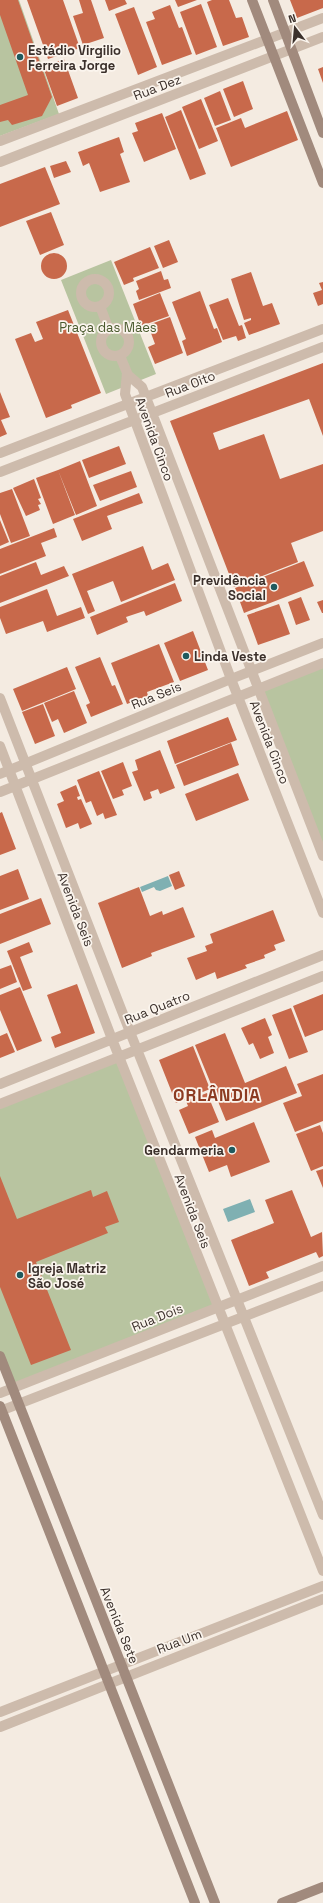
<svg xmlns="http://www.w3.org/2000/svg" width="323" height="1903" viewBox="0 0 323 1903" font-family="'Space Grotesk',sans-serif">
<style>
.green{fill:#b8c4a0}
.water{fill:#7fb0b2}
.building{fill:#c8694b}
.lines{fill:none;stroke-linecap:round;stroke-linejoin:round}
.street{stroke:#cdbbac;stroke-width:10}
.secondary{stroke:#a18a7d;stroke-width:10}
.poi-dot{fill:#1f5a5e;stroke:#fbf5ee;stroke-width:1.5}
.labels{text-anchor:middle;stroke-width:3.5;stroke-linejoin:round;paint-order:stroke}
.poi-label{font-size:13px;font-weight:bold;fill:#3b302b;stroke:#fbf5ee;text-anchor:start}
.street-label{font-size:13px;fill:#3b302b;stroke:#fbf5ee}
.park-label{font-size:13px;fill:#4a5a2e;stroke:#fbf5ee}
.district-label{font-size:17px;font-weight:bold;letter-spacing:1px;fill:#8c3b22;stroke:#fbf5ee}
</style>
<rect width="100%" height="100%" fill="#f4ebe1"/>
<!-- green -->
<path class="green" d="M0,0H19L59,114L0,136Z
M111,260L156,374L106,394L61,280Z
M323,663V856L257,689Z
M118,1056L218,1307L13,1389L0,1356V1104Z"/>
<!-- water -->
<path class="water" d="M168,876L172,886L160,891L156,890L154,887L142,892L140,887Z
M250,1199L255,1212L228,1222L223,1209Z"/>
<!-- building -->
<path class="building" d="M0,0H18L52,97L42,116L12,125L8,120L0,122V105L28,95L0,15Z
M27,0H63L80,48L48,59Z
M79,0H91L104,38L83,45L73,16L83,13Z
M105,0H125L127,4L109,11Z
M175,0H197L178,7Z
M212,0H229L236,18L242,17L249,37L223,46L207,2Z
M290,0H323V8L297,18Z
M201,4L217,47L196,55L180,12Z
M170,5L179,28L182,27L192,54L162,65L146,22L155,19L152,12Z
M134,7L157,67L138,75L115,14Z
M64,59L78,98L57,106L43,67Z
M323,67V83L318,69Z
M243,81L253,109L234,117L223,89Z
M220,91L231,120L215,126L204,98Z
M201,99L218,141L199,149L182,107Z
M181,110L206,174L190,180L165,117Z
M287,111L298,140L231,167L216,128L241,118L245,128Z
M162,113L176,149L144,162L132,133L138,131L135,123Z
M119,137L124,152L120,154L130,182L100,192L89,163L83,166L78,152Z
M66,161L71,172L54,178L50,166Z
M45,167L60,204L0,227V184Z
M51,212L64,245L40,255L26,221Z
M169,240L178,262L163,268L154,246Z
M150,247L159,268L133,278L134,281L124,285L114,262Z
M41 266a13 13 0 1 1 26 0a13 13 0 1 1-26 0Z
M161,271L164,280L168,279L171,288L139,300L136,291L139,289L136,281Z
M251,272L263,306L272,303L280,324L249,335L244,323L251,320V318L244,320L231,279Z
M323,282V304L318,306L313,293L322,290L319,283Z
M200,291L214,329L217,328L222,342L187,356L182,341L186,339L172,302Z
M160,293L169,316L141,326L133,304Z
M228,298L239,326L242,325L246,338L238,341L236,336L223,340L209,305Z
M68,310L101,393L71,405L72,408L46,418L15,339L31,333L35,342L43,339L36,322Z
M170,317L183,353L155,364L148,347L155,344L148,325Z
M323,363V436L309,399L213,433L219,450L264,434L280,479L323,464V531L291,543L298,562L234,587L170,421Z
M0,392L10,417L1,420L7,434L0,437Z
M119,446L126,464L89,478L82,460Z
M80,461L97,506L76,515L58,470Z
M58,470L75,515L53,524L36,478Z
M131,471L137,487L100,501L93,485Z
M34,479L41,498L38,499L41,504L38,505L40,510L26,516L13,488Z
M12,489L30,536L11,543L0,514V493Z
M139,493L143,503L107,516L112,529L82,541L73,519Z
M0,520L9,542L0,546Z
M54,528L57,537L41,543L46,556L0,574V549Z
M143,546L152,570L168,563L175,580L121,602L113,581L87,591L95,611L88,614L72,574Z
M304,561L314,586L244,613L235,588Z
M36,562L41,575L64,566L69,576L0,603V576Z
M175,583L182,601L146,616L144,611L126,617L128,622L97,635L90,617Z
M47,589L57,616L81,607L85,618L47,632L43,621L6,634L0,618V607Z
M301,597L310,620L296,625L288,602Z
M323,600V613H322L317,602Z
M279,604L290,634L258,645L247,615Z
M193,631L208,670L180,681L164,643Z
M159,644L174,682L147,692L148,696L127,704L111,663Z
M100,657L112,686L115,685L123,704L91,717L86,705L90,703L75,667Z
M67,667L76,689L22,711L13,689Z
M74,691L87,723L64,733L58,719L52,722L44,703Z
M43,704L55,736L35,744L22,712Z
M228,717L237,740L175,764L167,741Z
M231,743L239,765L184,786L176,765Z
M160,750L175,788L160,794L158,789L150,792L152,798L144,801L132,772L138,770L135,760Z
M123,762L132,786L122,790L124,795L113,799L101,771Z
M99,771L117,815L105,819L103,813L97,816L91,801L86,803L77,780Z
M238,773L249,800L196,821L185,794Z
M76,785L80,796L77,797L78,800L81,799L92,824L80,829L78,823L66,828L57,804L64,801L60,792Z
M2,812L16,849L0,855V813Z
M18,869L29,899L0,910V876Z
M179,871L185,886L175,890L169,875Z
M139,887L150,916L162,911L163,915L183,907L195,937L151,953L152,956L122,968L98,903Z
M41,898L51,924L0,944V914Z
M273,910L285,941L274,945L276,950L264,955L265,958L245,965L247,968L217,979L215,972L196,980L187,958L207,951L205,946L213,943L210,934Z
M29,942L33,952L20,957L32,988L23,991L7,951Z
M11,965L17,982L0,989V969Z
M77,984L95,1033L55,1048L51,1037L61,1033L47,995Z
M20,987L42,1041L17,1051L0,1010V995Z
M323,994V1030L305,1037L293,1006Z
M291,1008L308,1052L289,1059L272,1015Z
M265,1018L272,1035L268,1037L274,1053L260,1059L253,1043L249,1045L241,1028Z
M7,1033L15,1052L0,1058V1036Z
M225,1033L245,1083L286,1066L297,1093L226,1121L195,1045Z
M193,1046L210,1089L176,1103L159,1060Z
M323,1074V1121L295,1132L283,1103L302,1096L297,1084Z
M207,1093L219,1122L189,1134L179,1110L188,1106L186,1101Z
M254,1122L270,1162L231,1177L227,1165L209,1172L195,1137L212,1130L215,1138Z
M320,1125L323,1133V1166L311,1171L296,1134Z
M323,1169V1188L316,1171Z
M0,1176L17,1219L91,1190L93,1197L107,1191L119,1222L105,1227L108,1233L36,1262L71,1350L31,1365L0,1287Z
M292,1190L311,1237L322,1232L323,1256L319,1258L316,1252L266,1272L269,1278L249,1286L231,1240L274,1223L265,1200Z"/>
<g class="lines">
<!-- street -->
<path class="street" d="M0,141L323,18
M0,162L323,37
M81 293a14 14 0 1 1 28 0a14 14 0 1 1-28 0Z
M100,306L109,330
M101 342a14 14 0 1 1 28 0a14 14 0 1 1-28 0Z
M120,356L128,375L142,387L323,856
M127,373L125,394L231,679L323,913
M0,453L323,329
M0,472L323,347
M0,698L130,1032L323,1515
M0,746L112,1039L323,1571
M0,774L231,679L323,643
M0,792L323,663
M0,1084L323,955
M0,1104L323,976
M0,1393L323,1266
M0,1411L323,1286
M0,1712L323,1586
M0,1727L323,1599"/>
<!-- secondary -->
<path class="secondary" d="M252,0L323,183
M273,0L323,133
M0,1356L215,1903
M0,1406L195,1903
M282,1903L323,1887"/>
</g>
<!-- markers -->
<g class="poi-dot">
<circle cx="20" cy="57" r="4"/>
<circle cx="274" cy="587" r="4"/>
<circle cx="186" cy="656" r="4"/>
<circle cx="232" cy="1150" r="4"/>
<circle cx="20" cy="1275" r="4"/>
</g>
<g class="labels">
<!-- poi labels -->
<g class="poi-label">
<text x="28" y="55">Estádio Virgilio<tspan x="28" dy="15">Ferreira Jorge</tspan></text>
<text x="266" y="585" text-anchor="end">Previdência<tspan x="266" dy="15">Social</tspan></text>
<text x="194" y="661">Linda Veste</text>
<text x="224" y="1155" text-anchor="end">Gendarmeria</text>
<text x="28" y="1273">Igreja Matriz<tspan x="28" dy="15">São José</tspan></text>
</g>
<!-- street labels -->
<g class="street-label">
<text transform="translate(157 87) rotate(-21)" y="5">Rua Dez</text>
<text transform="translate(190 384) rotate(-21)" y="5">Rua Oito</text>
<text transform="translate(155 439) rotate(70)" y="5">Avenida Cinco</text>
<text transform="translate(156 695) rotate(-22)" y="5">Rua Seis</text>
<text transform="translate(270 742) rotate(69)" y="5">Avenida Cinco</text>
<text transform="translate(76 909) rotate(69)" y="5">Avenida Seis</text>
<text transform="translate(157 1007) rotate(-22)" y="5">Rua Quatro</text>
<text transform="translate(193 1211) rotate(69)" y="5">Avenida Seis</text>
<text transform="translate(157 1317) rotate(-22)" y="5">Rua Dois</text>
<text transform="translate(120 1625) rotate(68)" y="5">Avenida Sete</text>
<text transform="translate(179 1641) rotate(-21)" y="5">Rua Um</text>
</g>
<!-- park labels -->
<g class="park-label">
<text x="108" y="332">Praça das Mães</text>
</g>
<!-- district labels -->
<g class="district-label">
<text x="217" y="1101">ORLÂNDIA</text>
</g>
</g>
<!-- north arrow -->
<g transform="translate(295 28) rotate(344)" stroke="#fbf5ee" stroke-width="3" paint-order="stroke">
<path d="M0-3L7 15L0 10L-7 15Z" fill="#3b302b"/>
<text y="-6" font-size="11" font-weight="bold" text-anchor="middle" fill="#3b302b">N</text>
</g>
</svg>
